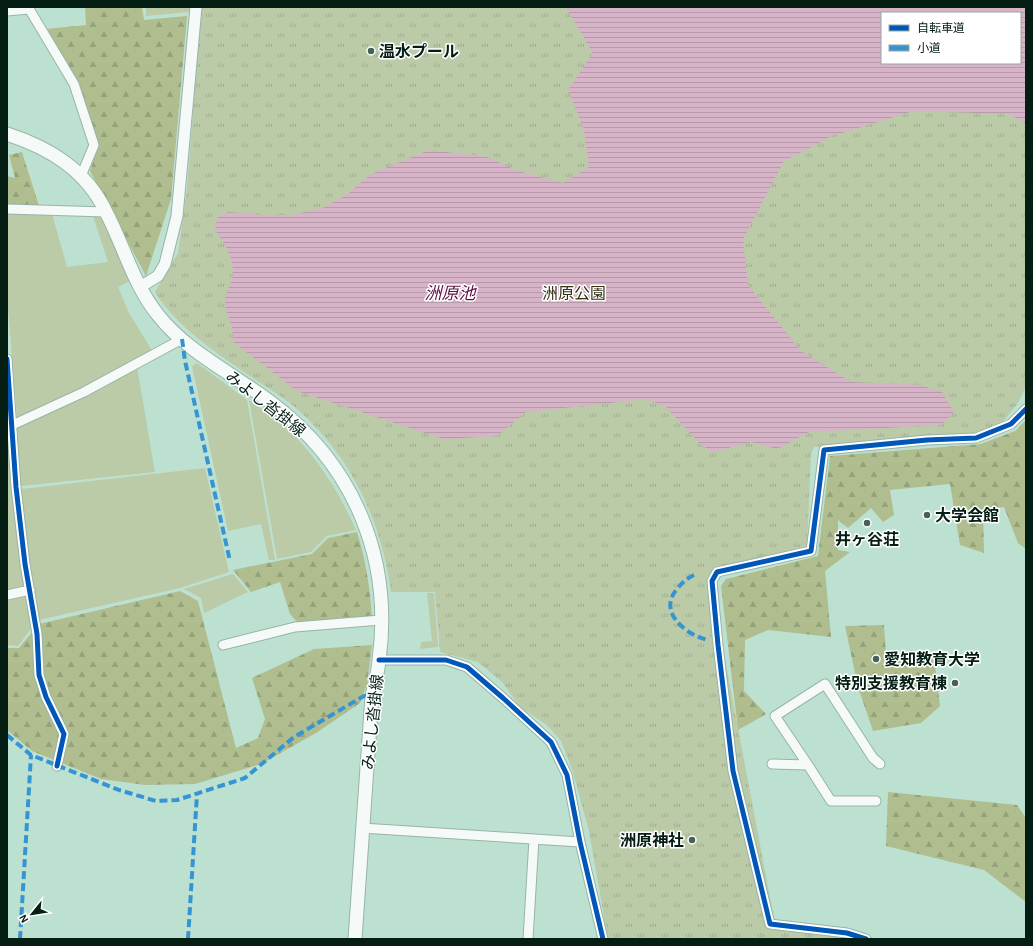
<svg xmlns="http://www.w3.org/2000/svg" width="1033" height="946" viewBox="0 0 1033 946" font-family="'Alegreya Sans','Noto Sans JP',sans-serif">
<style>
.grass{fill:#bbcaa7}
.forest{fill:url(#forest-firs)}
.park{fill:url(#park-tufts);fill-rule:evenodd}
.water{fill:url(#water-rules);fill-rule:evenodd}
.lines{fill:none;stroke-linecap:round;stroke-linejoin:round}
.minor-casing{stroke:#97b4a7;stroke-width:11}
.tertiary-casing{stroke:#97b4a7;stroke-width:13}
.secondary-casing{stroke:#97b4a7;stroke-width:15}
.minor{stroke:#f5faf8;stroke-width:9}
.tertiary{stroke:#f5faf8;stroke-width:11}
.secondary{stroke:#f5faf8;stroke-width:13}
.quiet{stroke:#3694d3;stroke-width:4;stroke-dasharray:8 4;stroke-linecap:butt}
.cycleway-casing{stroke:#fff;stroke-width:8}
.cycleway{stroke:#0057b8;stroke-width:5}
.poi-dot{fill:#456256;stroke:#fff;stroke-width:1.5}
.labels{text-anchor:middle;stroke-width:3;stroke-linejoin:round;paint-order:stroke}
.poi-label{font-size:16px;font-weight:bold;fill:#041e14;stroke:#fff;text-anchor:start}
.park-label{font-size:16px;fill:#333111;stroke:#fff}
.street-label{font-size:16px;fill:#041e14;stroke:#fff}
.water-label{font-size:17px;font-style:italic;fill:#611447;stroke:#fff}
</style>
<defs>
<pattern id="forest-firs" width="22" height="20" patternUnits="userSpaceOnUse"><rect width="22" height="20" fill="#afbd8f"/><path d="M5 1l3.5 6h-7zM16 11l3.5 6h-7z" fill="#95a27a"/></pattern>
<pattern id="park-tufts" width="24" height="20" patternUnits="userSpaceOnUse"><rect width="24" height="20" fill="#bbcaa7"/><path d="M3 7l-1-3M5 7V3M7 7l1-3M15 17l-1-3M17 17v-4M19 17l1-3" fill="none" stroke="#9fad8f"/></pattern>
<pattern id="water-rules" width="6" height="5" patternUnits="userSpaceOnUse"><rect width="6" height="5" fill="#d7b3c8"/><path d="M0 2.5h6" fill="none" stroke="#b79aab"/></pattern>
</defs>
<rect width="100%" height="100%" fill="#bde1d1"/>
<!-- grass -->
<path class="grass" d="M146,7H189V12L146,16Z
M7,213L52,214L67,267L108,262L93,216H102L130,281L118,287L129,313L153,352L83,388L17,417L7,296Z
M197,363L247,400L275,560H269L261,524L228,531L192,366Z
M137,367L155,472L21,486L15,426Z
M249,400C260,408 272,415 282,424C315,453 338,490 356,530L327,536L311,552L277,559Z
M9,429L17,538L27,587L7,591V431Z
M205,468L229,572L180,588L39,620L25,540L22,489Z
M233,574L248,592L204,613L201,598L184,589Z
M427,593H434L438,647L420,649L421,642L432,641Z
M27,594L33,626L18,646L7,645V599Z"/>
<!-- forest -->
<path class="forest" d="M85,7H142L144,20L187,16L171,199L146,276L90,171L98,146L46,29L86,25Z
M22,152L39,206H7V176L15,178L9,155Z
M1026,420V549L1018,543L1004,507L983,511L984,553L960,545L950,484L890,490L894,515L883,522L871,508L848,528L838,520V550L850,552L825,571L831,637L768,630L745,640L744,691L766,714L738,730L721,586L726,579L818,556L830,456L981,444L1015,431Z
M357,532C366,561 370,588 372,618L298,623L290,614L280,582L251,592L233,570L312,554L328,538Z
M180,591L198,601L236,748L258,738L265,719L252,678L314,649L372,645L367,684L360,703L316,733L261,764L195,784L145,785L101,779L32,751L7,730V648H19L39,624Z
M884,625L886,654L934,657L940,706L921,723L873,731L858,687L845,626Z
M888,792L1017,805L1026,818V902L984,870L886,846Z"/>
<!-- park -->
<path class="park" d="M201,7H1026V387L1018,403L1002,423L974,434L814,447L811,455L807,546L714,569L709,575L776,929L819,930L842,939H608L589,831L572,769L561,741L547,725L520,707L502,682L478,662L440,652L435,592H391C382,522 351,456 297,409C282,396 264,386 247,374C214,351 177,327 155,292L178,253L187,189ZM882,13H1020V63H882Z"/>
<!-- water -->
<path class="water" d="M566,7H1026V124L1009,114L913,111L832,136L784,161L743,239L748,285L801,351L851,382L920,385L942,392L954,412L941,425L809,432L777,449L751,442L713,452L701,445L666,407L647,399L526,412L497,436L444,439L297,391L232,341C236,325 225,317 225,302C224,295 231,286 232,279C236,261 225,244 215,230L217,218L228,212L263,215H291L323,208L349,193L371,174L429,150L487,157L518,171L563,183L589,167L584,129L568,90L593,53ZM882,13H1020V63H882Z"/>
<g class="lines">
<defs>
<path id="minor" d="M28,7L74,84L94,145L81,176
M7,11L29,9
M7,209L106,212
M7,359L16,487L25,564L37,634L39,675L46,697L64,734L57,766
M8,427L84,392L182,339
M7,595L30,590
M223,645L295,627L381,620
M379,660H446L467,667L503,698L551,742L567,775L580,842L603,939
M772,764L808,765L831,801H876
M808,765L775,716L825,684L873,758L880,764
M362,828L580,842
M528,939L534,839
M866,939L847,933L770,924L733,771L718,645L712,581L717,572L811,551L824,450L927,440L976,438L1011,424L1026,409"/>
<path id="tertiary" d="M140,287L158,276L165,264L177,216L196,7"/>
<path id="secondary" d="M7,134C50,148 86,170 106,212C124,246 133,284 158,315C187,352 232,373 269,401C353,463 393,557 379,660C378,672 375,684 372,696L355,939"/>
</defs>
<!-- minor casing -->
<use href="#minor" class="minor-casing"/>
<!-- tertiary casing -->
<use href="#tertiary" class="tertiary-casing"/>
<!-- secondary casing -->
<use href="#secondary" class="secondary-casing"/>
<!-- minor -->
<use href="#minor" class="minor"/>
<!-- tertiary -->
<use href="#tertiary" class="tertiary"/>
<!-- secondary -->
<use href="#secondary" class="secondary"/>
<!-- quiet -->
<path class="quiet" d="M182,339L185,361L230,561
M694,575C687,578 682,583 677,589C657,612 686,635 708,640
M7,735L31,755L119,790L156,801L177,800L245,778L294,737L364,696H372
M20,939L31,755
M188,939L197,794"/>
<defs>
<path id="cycleway" d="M7,359L16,487L25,564L37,634L39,675L46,697L64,734L57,766
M379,660H446L467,667L503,698L551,742L567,775L580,842L603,939
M866,939L847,933L770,924L733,771L718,645L712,581L717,572L811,551L824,450L927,440L976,438L1011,424L1026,409"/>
</defs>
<!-- cycleway casing -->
<use href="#cycleway" class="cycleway-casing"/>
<!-- cycleway -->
<use href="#cycleway" class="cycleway"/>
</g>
<!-- markers -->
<g class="poi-dot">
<circle cx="371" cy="51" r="4"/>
<circle cx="927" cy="515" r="4"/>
<circle cx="867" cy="523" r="4"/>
<circle cx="876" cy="659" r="4"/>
<circle cx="955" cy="683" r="4"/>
<circle cx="692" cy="840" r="4"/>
</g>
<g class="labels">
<!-- poi labels -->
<g class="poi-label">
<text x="379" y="57">温水プール</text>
<text x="935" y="521">大学会館</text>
<text x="867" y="545" text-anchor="middle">井ヶ谷荘</text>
<text x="884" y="665">愛知教育大学</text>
<text x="947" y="689" text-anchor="end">特別支援教育棟</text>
<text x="684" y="846" text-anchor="end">洲原神社</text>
</g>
<!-- park labels -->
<g class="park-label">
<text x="574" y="299">洲原公園</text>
</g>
<!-- street labels -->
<g class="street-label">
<text transform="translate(266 403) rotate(38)" y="6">みよし沓掛線</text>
<text transform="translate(372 722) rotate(-84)" y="6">みよし沓掛線</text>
</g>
<!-- water labels -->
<g class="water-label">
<text x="450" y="299">洲原池</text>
</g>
</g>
<!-- border -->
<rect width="1033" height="946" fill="none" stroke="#041e14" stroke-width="16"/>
<!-- legend -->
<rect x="881" y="12" width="140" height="52" fill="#ffffff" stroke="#9ba5a1"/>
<rect x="889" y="25" width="20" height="6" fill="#0057b8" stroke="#9ba5a1"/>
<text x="917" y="32" font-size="12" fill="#041e14">自転車道</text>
<rect x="889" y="45" width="20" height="6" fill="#3694d3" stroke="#9ba5a1"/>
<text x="917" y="52" font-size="12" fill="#041e14">小道</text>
<!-- north arrow -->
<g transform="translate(32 914) rotate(240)" stroke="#ffffff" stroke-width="3" paint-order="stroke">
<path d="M0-3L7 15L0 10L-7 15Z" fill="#041e14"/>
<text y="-6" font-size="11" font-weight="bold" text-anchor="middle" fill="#041e14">N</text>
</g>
</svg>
